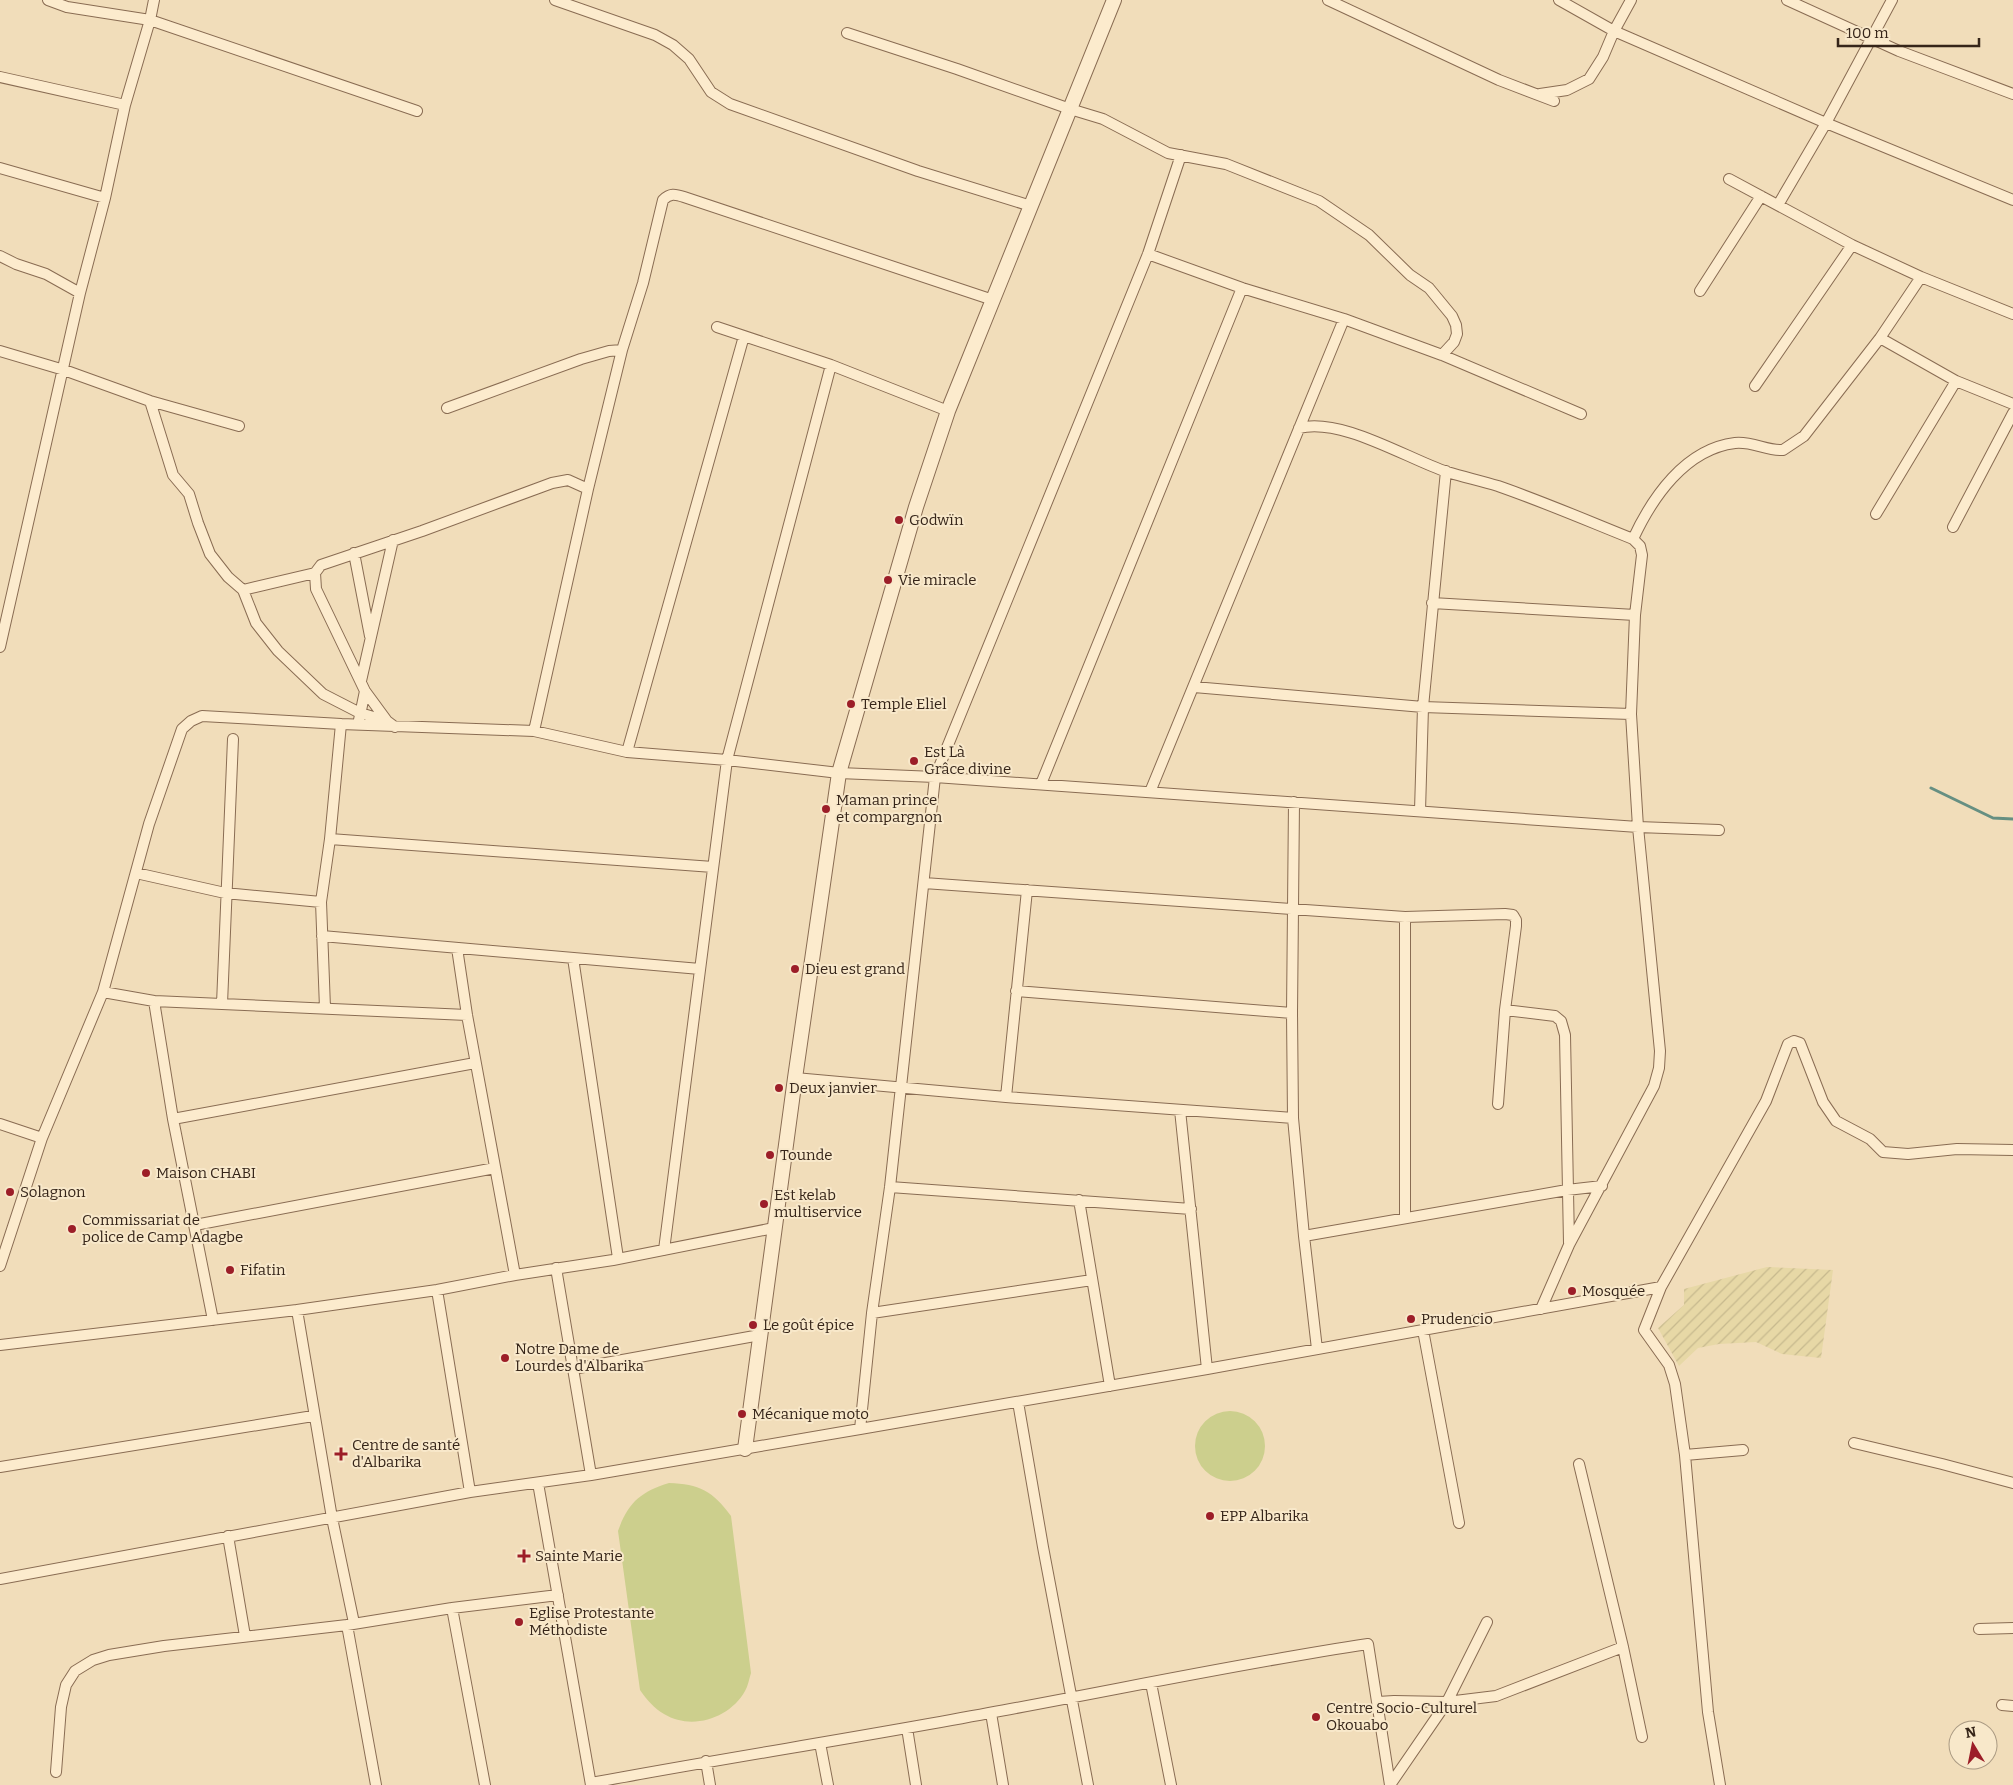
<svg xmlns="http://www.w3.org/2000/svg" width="2013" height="1785" viewBox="0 0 2013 1785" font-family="Bitter,serif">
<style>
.farmland{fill:url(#farmland-furrows)}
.pitch{fill:#cccf8d}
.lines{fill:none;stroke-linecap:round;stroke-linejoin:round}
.stream{stroke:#668f82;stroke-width:3}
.minor-casing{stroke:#896c53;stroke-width:12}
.tertiary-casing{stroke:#896c53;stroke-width:16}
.minor{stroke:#fcebcd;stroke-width:10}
.tertiary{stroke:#fcebcd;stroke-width:14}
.poi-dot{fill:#9c1e28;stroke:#f8e8ca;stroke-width:2}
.labels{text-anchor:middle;stroke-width:4;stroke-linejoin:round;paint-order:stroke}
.poi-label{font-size:15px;fill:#362519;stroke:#f8e8ca;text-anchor:start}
</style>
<defs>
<pattern id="farmland-furrows" width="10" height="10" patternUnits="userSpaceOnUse" patternTransform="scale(1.25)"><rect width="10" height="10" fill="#e7d8a6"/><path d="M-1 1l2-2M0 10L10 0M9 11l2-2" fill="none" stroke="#c7b98e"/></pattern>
</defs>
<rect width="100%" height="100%" fill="#f1ddba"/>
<!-- farmland -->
<path class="farmland" d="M1767,1267L1833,1270L1821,1358L1782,1354L1756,1342L1719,1344L1698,1348L1679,1366L1658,1328L1684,1305V1289Z"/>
<!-- pitch -->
<path class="pitch" d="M1195 1446a35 35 0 1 1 70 0a35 35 0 1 1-70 0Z
M669,1483C699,1484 713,1491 731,1516L751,1673C749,1679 748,1686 745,1691C730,1718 692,1731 664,1714C654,1708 647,1700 640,1690L618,1531C628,1503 640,1492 669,1483Z"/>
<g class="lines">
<!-- stream -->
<path class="stream" d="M1931,788L1993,818L2013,819"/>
<defs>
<path id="minor" d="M48,0L67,7L150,20L417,111
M555,0L655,35L673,45L689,59L711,92L730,104L918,171L1031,206
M1328,0L1499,80L1554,101
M1559,0L1614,31L1826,123L2013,200
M1787,0L1899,51L2013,94
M847,33L957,69L1070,109L1103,119L1168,153L1226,164L1319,201L1369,235L1410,275L1429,288L1452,316L1456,325L1457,334L1454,342L1442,355
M0,77L125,105
M1540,94L1567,90L1589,79L1603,57L1614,31L1631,0
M0,168L105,198
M1729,179L1852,245L1921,277L2013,314
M1778,205L1826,123L1892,0
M1148,254L1242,288L1344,319L1442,355L1581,414
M0,256L16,264L46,274L80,293
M1700,291L1761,196
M717,327L831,365L948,411
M1880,338L1956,381L2013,404
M0,351L64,370L150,401L239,426
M1755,386L1852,245
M150,401L173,475L189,494L198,523L210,554L228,577L243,590L256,623L278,651L323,694L360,713L387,721
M447,408L581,359L609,351L622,350
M1299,428C1341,417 1406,458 1447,472C1464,477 1481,481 1498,486C1544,502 1588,521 1633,539L1640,546L1642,555L1635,615L1631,714L1638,827L1660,1051L1659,1068L1654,1086L1569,1245L1541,1309
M1876,514L1956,381
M1953,527L2013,413
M1633,539C1652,498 1685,449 1735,443C1752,441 1767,451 1783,450L1804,436L1880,338L1921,277
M354,553L370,636
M243,590L315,573
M1432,603L1635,615
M0,647L80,293L105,198L125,105L150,20L154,0
M361,681L393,540
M1194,687L1423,707L1631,714
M359,720L365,691
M395,727L387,721L365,691L316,589L315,573L321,565L422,531L552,483L568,480L588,489
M534,731L588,489L622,350L643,283L663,200C670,193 675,194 684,197L993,300
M627,752L744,336
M1041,784L1242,288
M1150,792L1344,319
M1294,802L1292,1013L1293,1118L1304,1236L1317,1349
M1420,811L1423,707L1446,471
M330,839L713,867
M136,873L225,893L321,902
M924,883L1405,917L1505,914L1513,915L1516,920V926L1505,1010L1498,1104
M1027,890L1006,1097L1293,1118
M322,936L700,969
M457,948L467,1015L515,1275
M573,958L618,1258
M1016,991L1292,1013
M103,992L149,824L182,729L191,721L202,716L341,724
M222,1004L233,739
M325,1008L321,902L330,839L341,724L534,731L627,752L727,760L839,773L935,777L1638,827L1719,830
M1505,1010L1555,1016L1561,1021L1565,1035L1569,1243
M795,1078L1006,1097
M1180,1110L1207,1369
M173,1119L475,1063
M0,1124L42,1138L0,1266
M42,1138L103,992L154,1001
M890,1187L1191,1209
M1079,1200L1110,1386
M1405,1218V917
M195,1225L495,1168
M1304,1236L1567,1190L1602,1186
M664,1250L727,760L831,365
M556,1268L591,1475
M437,1290L470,1492
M297,1310L332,1518L354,1623
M872,1313L1092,1280
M213,1320L173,1119L154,1001L467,1015
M1423,1330L1459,1523
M0,1345L297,1310L437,1290L515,1275L613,1260L774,1228
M573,1369L760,1335
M1018,1402L1043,1547L1088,1785
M860,1429L872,1313L890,1187L935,777L1148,254L1181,155
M1854,1443L1942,1464L2013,1483
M1685,1455L1743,1450
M1579,1464L1623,1647L1642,1737
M0,1467L313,1416
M538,1483L591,1785
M228,1536L245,1636
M0,1579L470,1492L591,1475L860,1429L1207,1369L1661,1287
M452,1608L485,1785
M347,1625L376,1785
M1979,1629L2013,1628
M1151,1683L1171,1785
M1378,1702L1394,1701L1447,1702L1496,1696L1623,1647
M2002,1705L2013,1706
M991,1713L1003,1785
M907,1728L916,1785
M820,1743L828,1785
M706,1761L710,1785
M56,1772L61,1707L66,1685L75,1671L93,1660L109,1655L164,1646L347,1625L452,1608L558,1595
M591,1783C724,1758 857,1738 989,1713C1116,1690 1241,1663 1368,1644L1390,1785
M1390,1785L1447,1702L1487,1622
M1720,1785L1708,1712L1685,1455L1675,1384L1669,1365L1644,1330L1661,1287L1766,1101L1788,1044L1794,1041L1800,1043L1823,1102L1836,1121L1870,1139L1883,1152L1908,1154L1957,1149L2013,1150"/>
<path id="tertiary" d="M745,1449L795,1078L839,773L916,507L948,411L1114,0"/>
</defs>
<!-- minor casing -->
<use href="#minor" class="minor-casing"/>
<!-- tertiary casing -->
<use href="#tertiary" class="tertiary-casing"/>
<!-- minor -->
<use href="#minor" class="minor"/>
<!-- tertiary -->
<use href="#tertiary" class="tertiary"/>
</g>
<!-- markers -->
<g class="poi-dot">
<circle cx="899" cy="520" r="5"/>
<circle cx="888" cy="580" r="5"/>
<circle cx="851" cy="704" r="5"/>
<circle cx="914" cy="761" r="5"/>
<circle cx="826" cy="809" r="5"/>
<circle cx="795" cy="969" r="5"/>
<circle cx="779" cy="1088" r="5"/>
<circle cx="770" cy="1155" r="5"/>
<circle cx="146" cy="1173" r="5"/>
<circle cx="10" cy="1192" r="5"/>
<circle cx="764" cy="1204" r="5"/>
<circle cx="72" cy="1229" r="5"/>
<circle cx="230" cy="1270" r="5"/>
<circle cx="1572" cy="1291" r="5"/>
<circle cx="1411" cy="1319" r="5"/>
<circle cx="753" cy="1325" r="5"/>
<circle cx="505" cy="1358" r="5"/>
<circle cx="742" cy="1414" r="5"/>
<path d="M338.5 1446.5h5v5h5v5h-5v5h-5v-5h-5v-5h5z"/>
<circle cx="1210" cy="1516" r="5"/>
<path d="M521.5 1548.5h5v5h5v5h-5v5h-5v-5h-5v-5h5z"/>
<circle cx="519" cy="1622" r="5"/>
<circle cx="1316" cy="1717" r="5"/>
</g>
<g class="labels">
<!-- poi labels -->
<g class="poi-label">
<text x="909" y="525">Godwïn</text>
<text x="898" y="585">Vie miracle</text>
<text x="861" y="709">Temple Eliel</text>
<text x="924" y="757">Est Là<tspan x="924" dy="17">Grâce divine</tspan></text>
<text x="836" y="805">Maman prince<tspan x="836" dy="17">et compargnon</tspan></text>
<text x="805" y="974">Dieu est grand</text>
<text x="789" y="1093">Deux janvier</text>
<text x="780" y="1160">Tounde</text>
<text x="156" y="1178">Maison CHABI</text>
<text x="20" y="1197">Solagnon</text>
<text x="774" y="1200">Est kelab<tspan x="774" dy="17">multiservice</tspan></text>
<text x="82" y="1225">Commissariat de<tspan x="82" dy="17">police de Camp Adagbe</tspan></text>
<text x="240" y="1275">Fifatin</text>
<text x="1582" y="1296">Mosquée</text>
<text x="1421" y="1324">Prudencio</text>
<text x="763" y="1330">Le goût épice</text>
<text x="515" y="1354">Notre Dame de<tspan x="515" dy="17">Lourdes d'Albarika</tspan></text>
<text x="752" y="1419">Mécanique moto</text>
<text x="352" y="1450">Centre de santé<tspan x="352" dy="17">d'Albarika</tspan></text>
<text x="1220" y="1521">EPP Albarika</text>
<text x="535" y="1561">Sainte Marie</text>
<text x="529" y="1618">Eglise Protestante<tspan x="529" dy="17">Méthodiste</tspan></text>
<text x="1326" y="1713">Centre Socio-Culturel<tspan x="1326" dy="17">Okouabo</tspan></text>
</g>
</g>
<!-- north arrow -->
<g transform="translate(1973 1745) rotate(350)"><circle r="24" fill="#f8e8ca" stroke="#aa9a83"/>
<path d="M0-4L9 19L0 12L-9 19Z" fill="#9c1e28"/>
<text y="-8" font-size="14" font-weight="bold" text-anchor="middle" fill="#362519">N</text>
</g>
<!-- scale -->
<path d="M1838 38v8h141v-8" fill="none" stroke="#362519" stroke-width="2.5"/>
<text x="1846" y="38" font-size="15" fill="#362519" stroke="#f8e8ca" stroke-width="4" paint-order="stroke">100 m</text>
</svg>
